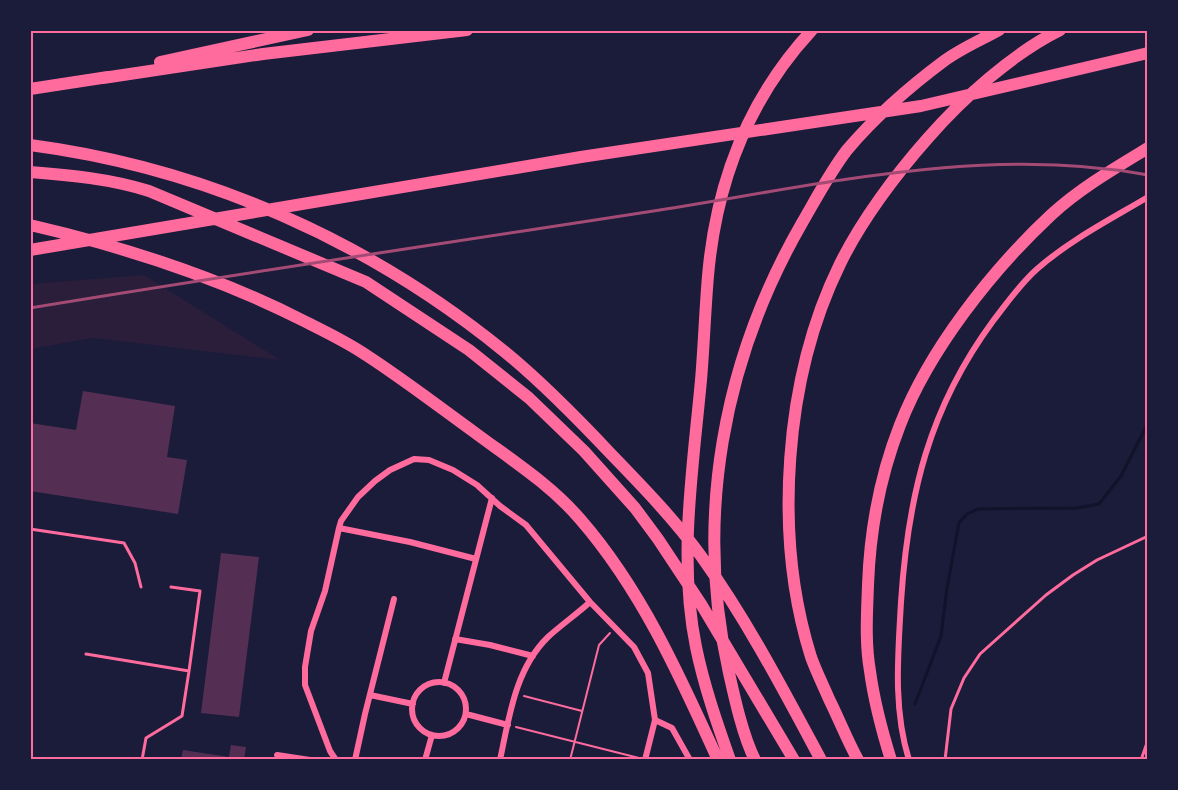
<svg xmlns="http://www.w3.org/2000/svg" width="1178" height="790" viewBox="0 0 1178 790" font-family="Mulish,sans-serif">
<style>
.green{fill:#2a1e3b}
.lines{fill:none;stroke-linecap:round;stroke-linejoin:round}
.stream{stroke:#12122b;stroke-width:3}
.building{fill:#542f53}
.path{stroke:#ff6b9d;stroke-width:2}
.service{stroke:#ff6b9d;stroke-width:3}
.minor{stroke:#ff6b9d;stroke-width:6}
.motorway{stroke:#ff6b9d;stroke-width:12}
.rail{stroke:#a44b75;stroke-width:3}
.neatline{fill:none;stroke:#ff6b9d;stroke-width:2}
</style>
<rect width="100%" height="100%" fill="#1b1b3a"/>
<!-- green -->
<path class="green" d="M144,275L280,360L93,338L30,349V284Z"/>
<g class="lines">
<!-- stream -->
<path class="stream" d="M915,704L941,636L947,588L959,523L967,514L978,509L1076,508L1099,504L1121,476L1148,423"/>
</g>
<!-- building -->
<path class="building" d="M83,391L175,406L167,457L187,460L178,514L30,491V423L76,430Z
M221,553L259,557L239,717L201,713Z
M231,745L246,747L244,760H181L183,750L229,757Z"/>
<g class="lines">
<!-- path -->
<path class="path" d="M524,696L582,711
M516,727L639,758
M570,760L599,645L610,633"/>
<!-- service -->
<path class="service" d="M30,529L124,543L135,563L141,587
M86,654L189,671L200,591L171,587
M142,760L146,738L182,716L189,671
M945,760L951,709L964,678L980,654L1046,595L1073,575L1097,560L1148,536
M1141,760L1148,740"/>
<!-- minor -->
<path class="minor" d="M339,528L410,542L476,559
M455,639L490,645L533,656
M412 709a27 27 0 1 1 54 0a27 27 0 1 1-54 0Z
M444,683L492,498
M370,695L413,704
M466,714L508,725
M655,720L672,728L690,760
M277,755L310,760
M336,760L330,751L305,685V667L311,631L325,591L339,528L341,521L358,497L375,481L390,470L414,459L429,460L453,470L477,485L500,506L526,525L590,602L634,647L648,673L655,720L645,760
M355,760L365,714L394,599
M425,760L432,735
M500,760C509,718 515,669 548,637C561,625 577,614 590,602
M909,760C893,709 898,655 901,602C908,495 929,408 993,321C1007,303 1020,284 1037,269C1070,240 1111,219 1148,197"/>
<!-- motorway -->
<path class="motorway" d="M160,62L308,30
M103,78L263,54L467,30
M30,89L108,77
M30,145C205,168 369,241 505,352C543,383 577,418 611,454C643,487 674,519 701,556C747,620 784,691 821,760
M30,172C70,175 111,179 149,191L366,282L469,350L529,398L584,451L635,508L658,539L701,604L794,760
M30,225C125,247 218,277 306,322C326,332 347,342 366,355C403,379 438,406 474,432C510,459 550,484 580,519C641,589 680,676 718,760
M30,250L581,157L921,106L1148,53
M730,760C717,723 704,686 696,647C678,559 693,468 701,380C704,345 705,311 708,276C716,183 748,99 812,30
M755,760C743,736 735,700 729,673C694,518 723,360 802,223C816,199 830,172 847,150C875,117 909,87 944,61C960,49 981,40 999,30
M858,760C847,740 839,719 829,699C823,685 816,671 811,657C773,536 784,378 840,264C861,221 896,174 928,138C962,99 1013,53 1060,30
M891,760C882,731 874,701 870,671C865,643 867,613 868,585C870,530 880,476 900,425C929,350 992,270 1051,215C1079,189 1115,168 1148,148"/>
<!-- rail -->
<path class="rail" d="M30,308C235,274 441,244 647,212C811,187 982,144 1148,175"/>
</g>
<!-- border -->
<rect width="1178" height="790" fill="none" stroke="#1b1b3a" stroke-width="63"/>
<rect x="32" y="32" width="1114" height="726" class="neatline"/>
</svg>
